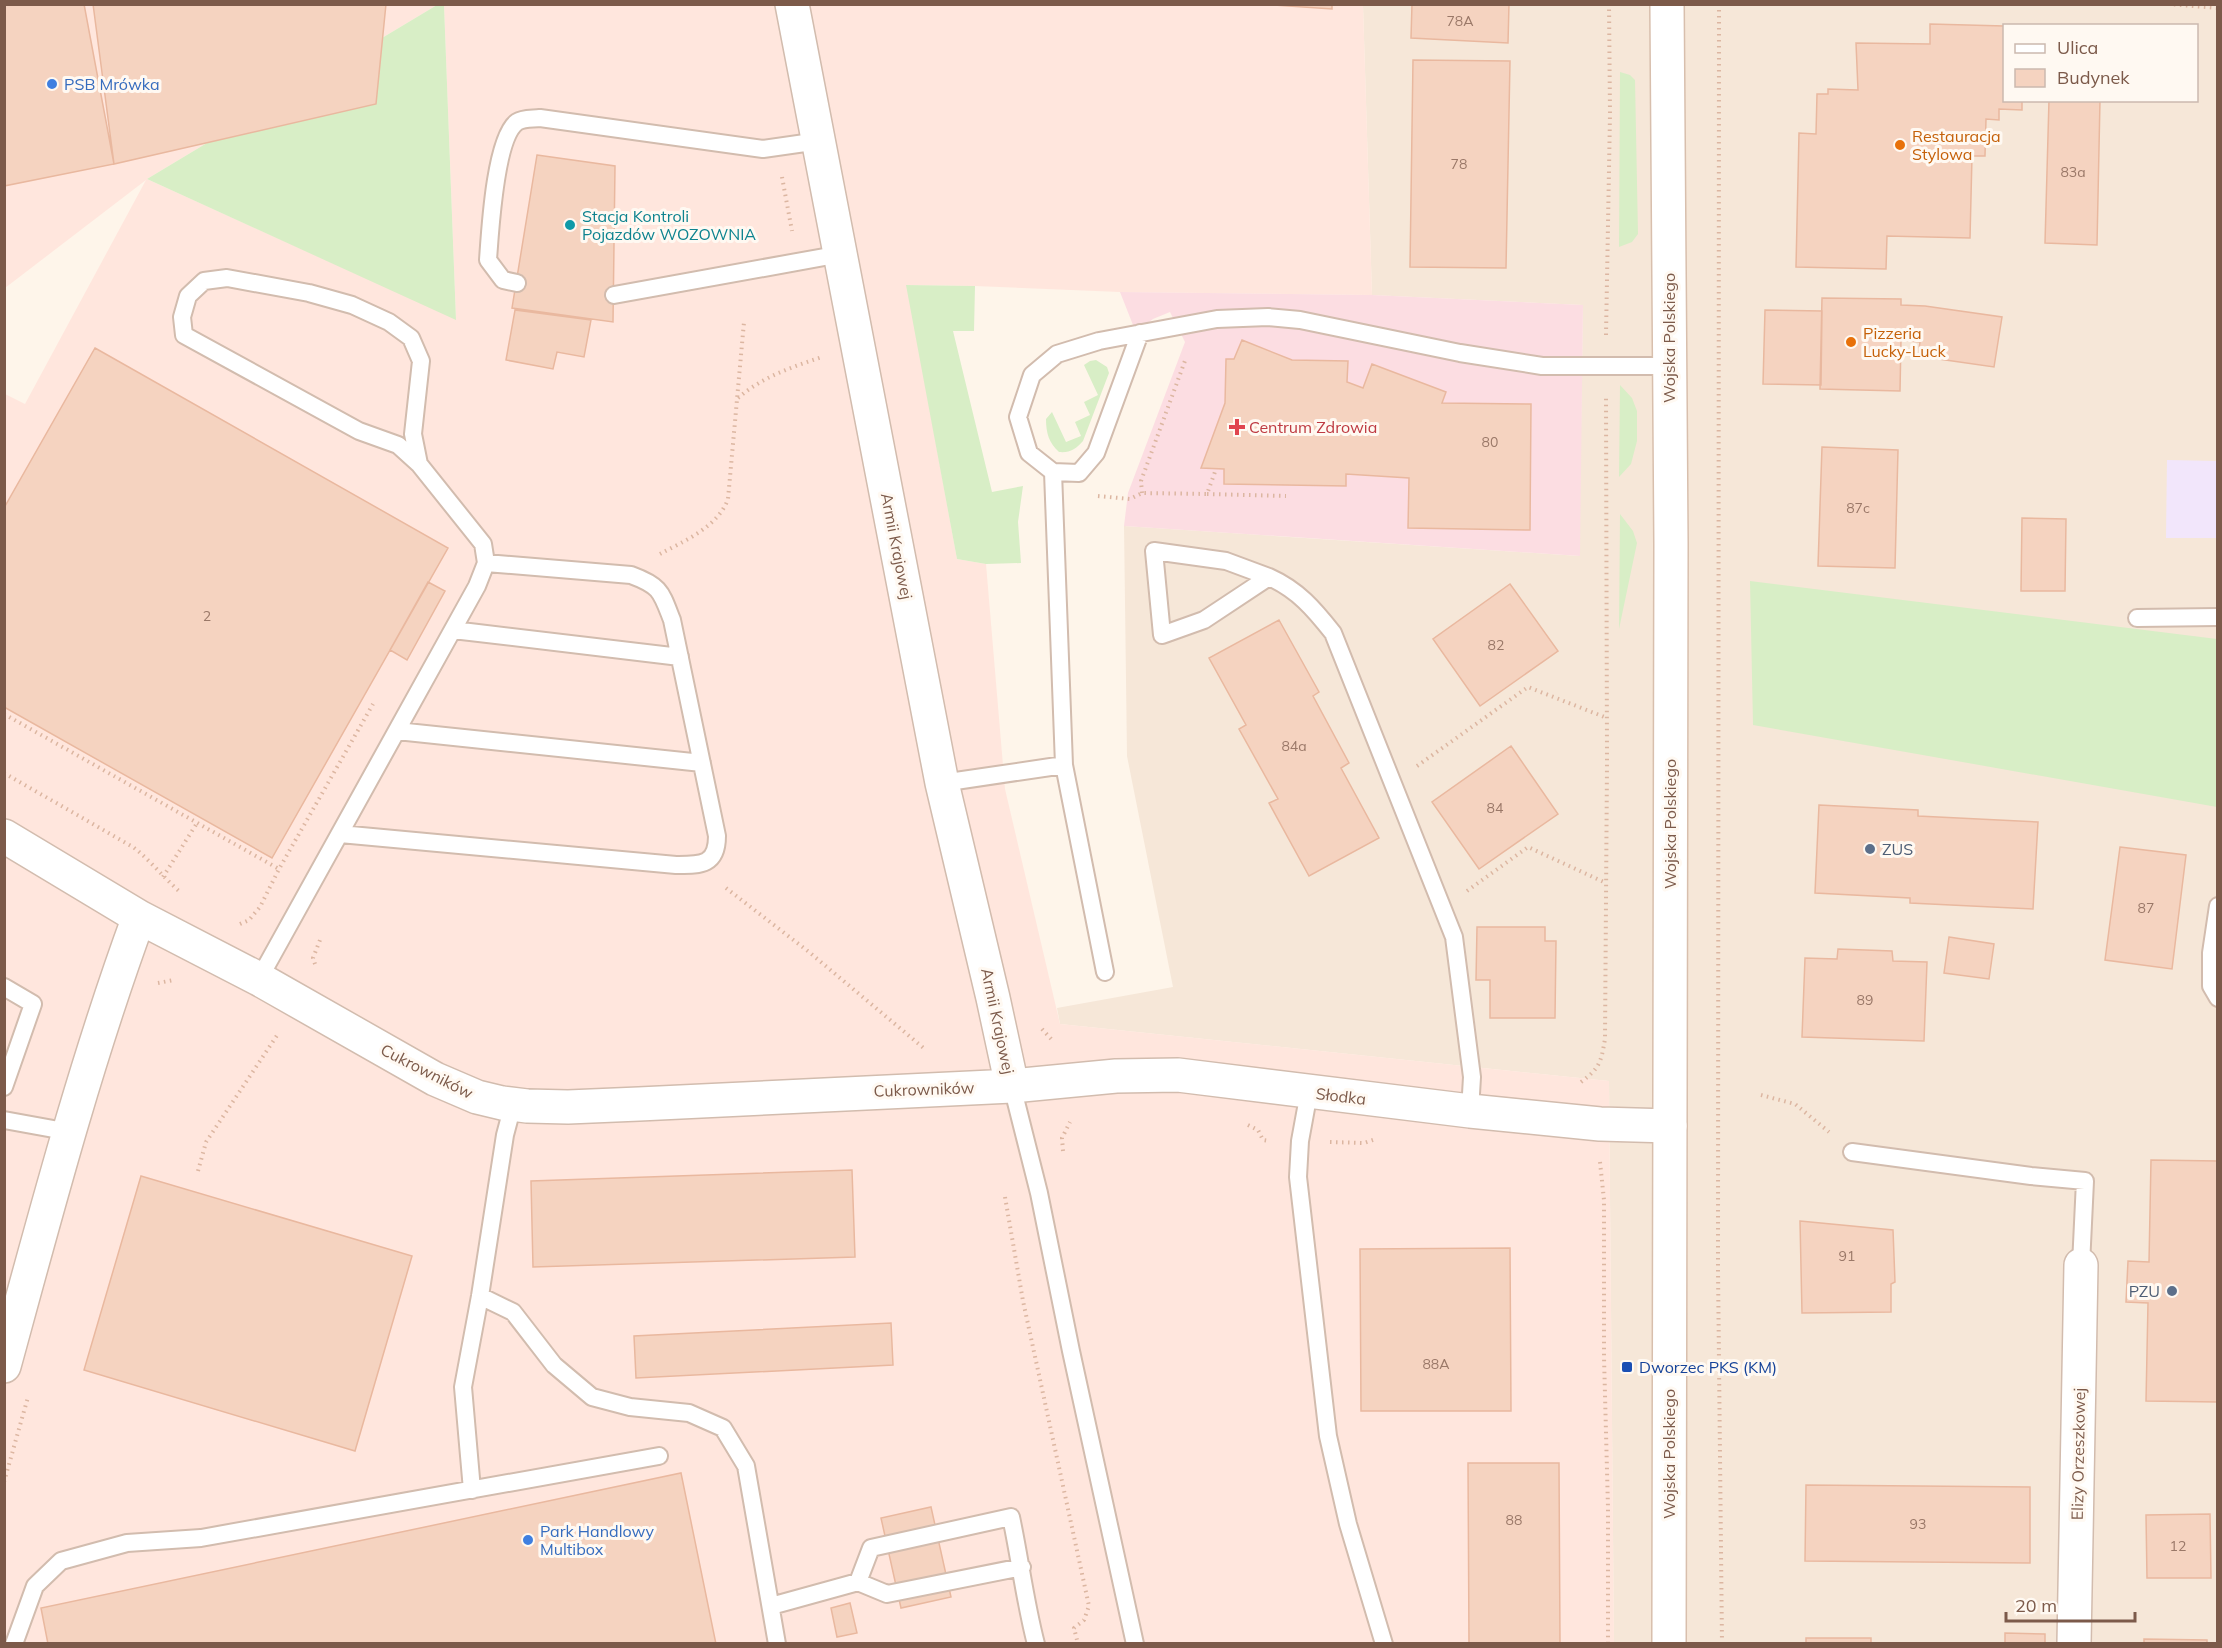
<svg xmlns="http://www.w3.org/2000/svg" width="2222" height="1648" viewBox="0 0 2222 1648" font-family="Mulish,sans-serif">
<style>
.residential{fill:#f6e7d8;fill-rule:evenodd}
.commercial{fill:#ffe6dd}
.education{fill:#f2e6fb}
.medical{fill:#fcdde2}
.grass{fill:#d8eec6}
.building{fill:#f5d3c0;stroke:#e9b89f;stroke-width:1.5}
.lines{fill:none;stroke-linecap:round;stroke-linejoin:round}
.lane-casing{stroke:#d2bcae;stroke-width:20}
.street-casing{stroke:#d2bcae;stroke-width:36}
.secondary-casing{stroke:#d8bfad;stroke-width:36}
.path{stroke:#dcb6a1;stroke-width:4;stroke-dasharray:1.5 4.5;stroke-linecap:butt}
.lane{stroke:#fff;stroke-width:16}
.street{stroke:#fff;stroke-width:33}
.secondary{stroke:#fff;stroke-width:33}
.shop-dot{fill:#3f7fe0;stroke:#fff9f2;stroke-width:2}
.food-dot{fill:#e8710a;stroke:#fff9f2;stroke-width:2}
.culture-dot{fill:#0f9aa8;stroke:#fff9f2;stroke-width:2}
.health-dot{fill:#e0444e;stroke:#fff9f2;stroke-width:2}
.service-dot{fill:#5c6f8a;stroke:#fff9f2;stroke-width:2}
.transit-dot{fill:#1a4fb4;stroke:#fff9f2;stroke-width:2}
.labels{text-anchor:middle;stroke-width:6;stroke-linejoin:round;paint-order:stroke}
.number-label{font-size:14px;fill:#9a7868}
.shop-label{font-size:16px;fill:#366cbe;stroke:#fff9f2;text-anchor:start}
.food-label{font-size:16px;fill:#c56008;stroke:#fff9f2;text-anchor:start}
.culture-label{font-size:16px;fill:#0d838f;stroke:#fff9f2;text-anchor:start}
.street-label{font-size:16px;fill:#7c5a4a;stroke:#fff9f2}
.health-label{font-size:16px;fill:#be3a42;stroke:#fff9f2;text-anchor:start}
.service-label{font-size:16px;fill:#4e5e75;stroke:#fff9f2;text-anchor:start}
.transit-label{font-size:16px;fill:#164399;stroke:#fff9f2;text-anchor:start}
</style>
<rect width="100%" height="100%" fill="#fef5ea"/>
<!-- residential -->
<path class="residential" d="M1363,5H2217V1643H1614L1609,1081L1060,1024L1057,1008L1173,987L1127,756L1124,526L1579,556L1583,305L1372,295ZM2004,26H2196V100H2004Z"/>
<!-- commercial -->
<path class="commercial" d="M5,5H437L147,179L456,319L444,5H1363L1372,295L1120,292L975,286L907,285L957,559L986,564L1005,789L1060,1024L1609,1081L1614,1643H5V394L25,404L146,180L5,288Z"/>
<!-- education -->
<path class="education" d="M2167,460L2217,461V538H2166Z"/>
<!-- medical -->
<path class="medical" d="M1120,292L1372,295L1583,305L1580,556L1124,526L1128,493L1185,342L1170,312L1153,319L1141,328L1133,325Z"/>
<!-- grass -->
<path class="grass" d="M437,5H444L456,320L147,179Z
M1620,72L1630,75L1635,80L1638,234L1632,242L1619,247Z
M906,285L975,286L974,331H953L992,492L1023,486L1018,522L1021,563L986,564L957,559Z
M1096,360L1107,367L1109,373L1083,441C1076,449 1070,453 1059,452C1049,443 1046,433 1046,419L1052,412L1066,442L1081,436L1075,422L1090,415L1084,402L1098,395L1084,365L1090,361Z
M1620,385L1632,398L1637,411V441L1631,464L1619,477Z
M1620,514L1633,531L1637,543L1619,629Z
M1750,581L2217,639V807L1753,725Z"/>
<!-- building -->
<path class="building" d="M4,4H84L114,164L4,186Z
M93,4H386L376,104L114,164Z
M1261,4H1332V9Z
M1412,4H1509L1508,43L1411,38Z
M1930,24L2004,26V100H2022V110L1999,109V120L1986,119L1985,156H1972L1970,238L1887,236L1886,269L1796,267L1799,133L1816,134L1817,94H1828V89L1858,90L1856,43L1930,44Z
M1413,60L1510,61L1506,268L1410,267Z
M2049,100H2100L2097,245L2045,243Z
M537,155L615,166L613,322L512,308Z
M1822,298L1901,299V305L1925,306L2002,317L1994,367L1918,356L1920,342L1901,340L1900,391L1820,389Z
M515,310L591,320L584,357L557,352L553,369L506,360Z
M1765,310L1822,311L1821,385L1763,384Z
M1242,340L1292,360L1348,361L1347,382L1363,388L1372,364L1446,392L1442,403L1531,404L1530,530L1408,528L1409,478L1346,474V486L1224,484V469L1201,468L1225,403L1226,359H1234Z
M95,348L448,548L272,858L4,707V508Z
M1822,447L1898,450L1895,568L1818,566Z
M2022,518L2066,519L2065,591H2021Z
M428,582L445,591L407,660L390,650Z
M1510,584L1558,651L1480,706L1433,639Z
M1279,620L1319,692L1313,696L1349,763L1341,768L1379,838L1309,876L1269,803L1278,799L1239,729L1246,725L1209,658Z
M1511,746L1558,814L1479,869L1432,802Z
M1819,805L1918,810V816L2038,822L2033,909L1910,903V898L1815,893Z
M2120,847L2186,855L2172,969L2105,960Z
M1477,927H1545V941H1556L1555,1018H1490V980H1476Z
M1949,937L1994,944L1989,979L1944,973Z
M1838,949L1892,951L1893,961L1927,962L1924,1041L1802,1037L1805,958L1837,959Z
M2151,1160L2218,1161V1402L2146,1401L2148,1303L2126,1302L2128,1261L2149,1262Z
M852,1170L855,1257L533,1267L531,1181Z
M141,1176L412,1256L355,1451L84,1370Z
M1800,1221L1893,1230L1895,1282L1891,1284V1312L1802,1313Z
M1510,1248L1511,1411H1361L1360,1249Z
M891,1323L893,1365L636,1378L634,1336Z
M1468,1463H1559L1560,1644H1469Z
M681,1473L716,1644H48L41,1608Z
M1806,1485L2030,1487V1563L1805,1561Z
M931,1507L951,1597L901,1608L881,1518Z
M2210,1514L2211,1578H2147L2146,1515Z
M850,1603L857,1633L837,1637L831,1608Z
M2005,1633L2045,1634V1644H2005Z
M1806,1638H1871V1644H1806Z
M2144,1639L2207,1640V1644H2144Z"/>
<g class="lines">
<defs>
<path id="lane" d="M517,283L503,280L488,260C490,232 495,138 517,122C523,118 533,119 540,118L763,149L819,141
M614,295L841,254
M1140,333L1096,453L1079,473L1053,472L1029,453L1018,417L1032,375L1057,354L1099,341L1217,319L1268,317L1300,320L1460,353L1542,366H1669
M1053,472L1064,765L1105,972
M1269,577L1226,561L1154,551L1162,635L1204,620L1269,577C1298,590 1314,609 1333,633L1454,937L1472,1077L1470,1111
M2137,618L2218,617
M453,630L680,657
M397,731L702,763
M942,783L1064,765
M340,834L676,865C700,865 717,866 717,836L672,620C661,592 661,586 631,575L486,563
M2218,906L2211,953V986L2218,998
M259,979L477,586L486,563L483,544L419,464L398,445L359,431L184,335L182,317L188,296L204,281L227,278L309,293L352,305L389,322L411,338L421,361L413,434L419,464
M4,987L33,1004L4,1087
M1012,1086L1039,1193L1071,1351L1135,1644
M1309,1092L1300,1141L1298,1177L1328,1436L1348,1524L1384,1644
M4,1120L70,1132
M1852,1152L2031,1176L2085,1181L2081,1265
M480,1296L513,1312L554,1365L592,1397L630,1407L689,1413L723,1428L746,1466L777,1644
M472,1490L463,1387L480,1296L505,1135L513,1105
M858,1582L871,1548L1011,1517C1020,1559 1025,1602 1036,1644
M771,1606L858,1582L887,1594L1022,1567
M14,1644L35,1586L61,1561L127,1543L201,1538L659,1456"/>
<path id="street" d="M792,4L942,783L993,998L1012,1086
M4,836L139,917L259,979L435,1079L477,1097L502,1103L527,1106L568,1107L639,1104L1012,1086L1116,1076L1178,1075L1470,1111L1600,1124L1670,1126
M4,1366C45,1216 85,1064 139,917
M2074,1644L2081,1265"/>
<path id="secondary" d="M1667,4L1671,544L1669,1644"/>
</defs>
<!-- lane casing -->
<use href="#lane" class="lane-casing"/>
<!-- street casing -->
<use href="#street" class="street-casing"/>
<!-- secondary casing -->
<use href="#secondary" class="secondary-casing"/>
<!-- path -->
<path class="path" d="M1719,4L1718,1269L1722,1644
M2168,4L2218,8
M782,177L792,231
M1606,335L1610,114L1609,4
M738,398C762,377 792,367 822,357
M1142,493L1141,481L1186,358
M1207,494L1286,496
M1098,496L1130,499L1142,493L1207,494L1216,469
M660,554C684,541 718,527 728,499L744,322
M4,714L279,869
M1417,766L1528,687L1607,718
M4,773L133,847C150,860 163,877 179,891
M163,877L197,823
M726,888L809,952L926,1050
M1467,891L1528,847L1606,883
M240,924L249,920L260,907L279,869L373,704
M315,964L313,958L320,940
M158,983L174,980
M1042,1029L1053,1041
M1581,1082C1600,1068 1601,1062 1605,1039L1607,762L1606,397
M1761,1095L1795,1104L1829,1132
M1248,1125L1258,1130L1263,1140L1269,1141
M1330,1142L1364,1143L1373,1140
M1063,1151L1062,1138L1070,1122
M1600,1162L1604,1200V1357L1608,1508V1644
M198,1171L206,1142L278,1034
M1005,1197L1023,1301L1089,1606L1084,1620L1074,1628L1078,1644
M4,1482L28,1397"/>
<!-- lane -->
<use href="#lane" class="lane"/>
<!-- street -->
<use href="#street" class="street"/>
<!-- secondary -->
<use href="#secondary" class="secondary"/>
</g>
<!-- markers -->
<g class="shop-dot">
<circle cx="52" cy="84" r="6"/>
<circle cx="528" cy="1540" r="6"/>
</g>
<g class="food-dot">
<circle cx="1900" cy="145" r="6"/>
<circle cx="1851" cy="342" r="6"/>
</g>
<circle class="culture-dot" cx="570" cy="225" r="6"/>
<path class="health-dot" d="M1234 418h6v6h6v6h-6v6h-6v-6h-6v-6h6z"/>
<g class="service-dot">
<circle cx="1870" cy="849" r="6"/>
<circle cx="2172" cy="1291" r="6"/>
</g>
<rect class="transit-dot" x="1621" y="1361" width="12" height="12" rx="3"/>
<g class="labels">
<!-- number labels -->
<g class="number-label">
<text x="1460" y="26">78A</text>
<text x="1459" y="169">78</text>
<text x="2073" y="177">83a</text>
<text x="1490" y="447">80</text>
<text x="1858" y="513">87c</text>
<text x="207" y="621">2</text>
<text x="1496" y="650">82</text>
<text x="1294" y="751">84a</text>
<text x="1495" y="813">84</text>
<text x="2146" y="913">87</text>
<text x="1865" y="1005">89</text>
<text x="1847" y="1261">91</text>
<text x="1436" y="1369">88A</text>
<text x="1514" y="1525">88</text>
<text x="1918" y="1529">93</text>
<text x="2178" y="1551">12</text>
</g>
<!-- shop labels -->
<g class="shop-label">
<text x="64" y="90">PSB Mrówka</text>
<text x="540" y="1537">Park Handlowy<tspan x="540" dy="18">Multibox</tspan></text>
</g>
<!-- food labels -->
<g class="food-label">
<text x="1912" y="142">Restauracja<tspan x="1912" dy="18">Stylowa</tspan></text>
<text x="1863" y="339">Pizzeria<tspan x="1863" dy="18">Lucky-Luck</tspan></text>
</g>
<!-- culture labels -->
<g class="culture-label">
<text x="582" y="222">Stacja Kontroli<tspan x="582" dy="18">Pojazdów WOZOWNIA</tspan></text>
</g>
<!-- street labels -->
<g class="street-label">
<text transform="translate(1669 338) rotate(-90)" y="6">Wojska Polskiego</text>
<text transform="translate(897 546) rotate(79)" y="6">Armii Krajowej</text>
<text transform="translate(1670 824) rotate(-90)" y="6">Wojska Polskiego</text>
<text transform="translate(998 1021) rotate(78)" y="6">Armii Krajowej</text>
<text transform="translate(427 1071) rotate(27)" y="6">Cukrowników</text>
<text transform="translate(924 1089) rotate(-2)" y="6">Cukrowników</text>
<text transform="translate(1341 1096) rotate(7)" y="6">Słodka</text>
<text transform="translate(1669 1454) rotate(-90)" y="6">Wojska Polskiego</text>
<text transform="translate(2078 1454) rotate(-89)" y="6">Elizy Orzeszkowej</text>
</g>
<!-- health labels -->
<g class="health-label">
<text x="1249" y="433">Centrum Zdrowia</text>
</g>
<!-- service labels -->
<g class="service-label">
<text x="1882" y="855">ZUS</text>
<text x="2160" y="1297" text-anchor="end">PZU</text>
</g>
<!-- transit labels -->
<g class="transit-label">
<text x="1639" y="1373">Dworzec PKS (KM)</text>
</g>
</g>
<!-- border -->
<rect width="2222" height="1648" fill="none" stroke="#7c5a4a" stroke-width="12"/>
<!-- legend -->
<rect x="2003" y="24" width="195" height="78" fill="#fff9f2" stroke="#cbb9af" stroke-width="1.5"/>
<rect x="2015" y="44" width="30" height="9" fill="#ffffff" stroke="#cbb9af" stroke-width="1.5"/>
<text x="2057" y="54" font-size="18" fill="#7c5a4a">Ulica</text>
<rect x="2015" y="69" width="30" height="18" fill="#f5d3c0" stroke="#cbb9af" stroke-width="1.5"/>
<text x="2057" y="84" font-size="18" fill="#7c5a4a">Budynek</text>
<!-- scale -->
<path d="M2006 1612v9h129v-9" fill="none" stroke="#7c5a4a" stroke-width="3"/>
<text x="2015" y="1612" font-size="18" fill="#7c5a4a" stroke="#fff9f2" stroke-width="4.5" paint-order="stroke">20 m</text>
</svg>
